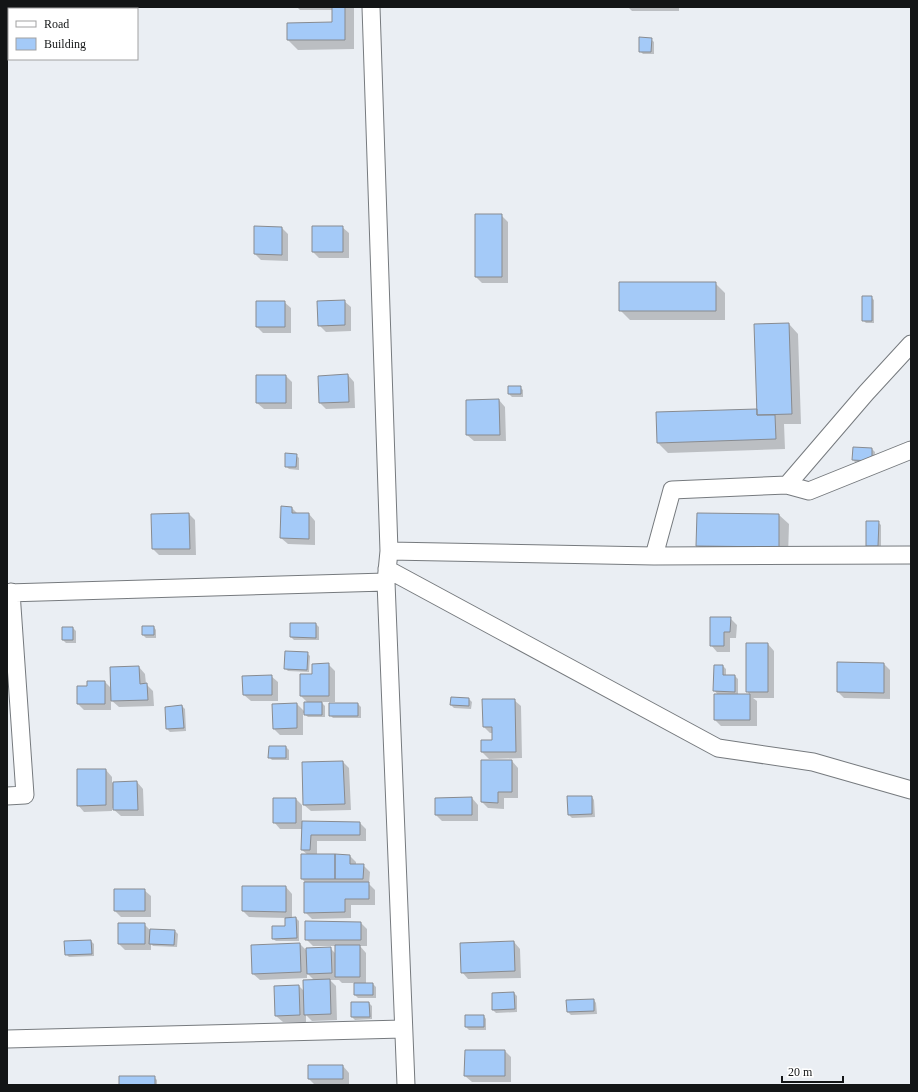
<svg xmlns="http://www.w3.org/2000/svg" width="918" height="1092" viewBox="0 0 918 1092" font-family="Georgia,serif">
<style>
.shadow{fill:#0003}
.building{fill:#a4caf8;stroke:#888b90}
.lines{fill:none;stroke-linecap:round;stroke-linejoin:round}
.street-casing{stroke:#767a7e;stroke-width:19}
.street{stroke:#fff;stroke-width:17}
</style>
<rect width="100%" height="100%" fill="#eaeef3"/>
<!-- shadow -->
<path class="shadow" d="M297,7H354V49L298,50L288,40V24L333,23V10H300Z
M628,7H679V11H632Z
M688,7H745V8H689Z
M651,39L654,42V54H643L640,51Z
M501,215L508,222V283H482L476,277Z
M342,227L349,233V258H319L313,252Z
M282,228L288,234V261L261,260L255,254Z
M715,283L725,293V320H630L620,310Z
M871,297L874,300V323H866L863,320Z
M344,301L351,307V331L326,332L319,325Z
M257,302H284L291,308V333H263L257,327Z
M789,324L798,334L801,424H784L785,449L668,453L658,443L758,410Z
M348,375L354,382L355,408L326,409L320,403Z
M286,376L292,382V409H264L257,403Z
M509,387H520L523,390V397H512L509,394Z
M499,400L505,407L506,441H474L467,435Z
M872,449L875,452L874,464L856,463L853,460Z
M296,455L299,458V470L289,469L286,466Z
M292,508L298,514H309L315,521V545L288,544L281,538Z
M189,514L195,520L196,555H159L153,549Z
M779,515L789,524L788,556L707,555L697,545Z
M878,522L881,525V549L870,548L867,545Z
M730,618L737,625L736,638H730V652H717L711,645Z
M316,624L319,627V640H294L291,637Z
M154,627L156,630V638H146L143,635Z
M63,628H73L76,631V643H66L63,640Z
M768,644L774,651V698H753L757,701V726H721L715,720L718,695L714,690L723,666L726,669V676H735L738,679V695H750L747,691Z
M307,653L310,656L309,672L288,671L285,668Z
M328,664L335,671V702H321L325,706V717H308L303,713V735H280L274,729L297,704L305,712L308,703L301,696L314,675Z
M884,664L890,670V699L844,698L838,692Z
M139,667L145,674L146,684L153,691L154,706L119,707L111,700V710H84L78,704V687L88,688L105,682L112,689Z
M271,676L278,682V701H251L244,695Z
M469,699L472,702L471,709L454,708L451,705Z
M514,700L521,706L522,758L489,759L482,752V741H493V733H490L484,727Z
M358,704L361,707V718H333L330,715Z
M182,706L185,709L186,731L170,732L167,729L166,708Z
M286,747L289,750V760H272L269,757Z
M512,761L518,768V798H504V809L488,808L482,802Z
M343,762L349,768L351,810L311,811L304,805Z
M106,770L112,777V783L137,782L143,789L144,816H121L112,808V811L84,812L78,805Z
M592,797L594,800L595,817L572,818L569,815Z
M472,798L478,805V821H442L436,815Z
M296,799L302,805V822L360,823L366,829V841H317V855L350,856L356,862V865H363L370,872L369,884L375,890V905H351V918L312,919L305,912V882L302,879L308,855L302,850V829H280L274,822Z
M286,887L292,894V919L296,918L299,921V941H276L273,939L286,927V918L249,917L243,911Z
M144,890L151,896V917H121L115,911Z
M361,923L367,929V946H360L366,953V984H373L376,987V998H358L355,995V983H342L339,980H330L336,986L337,1020L312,1021L306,1015V1022H283L276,1016L299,986L304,991L314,980L307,973V978L260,980L253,974L300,944L307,951L330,948L336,954V946H313L306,939Z
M144,924L150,930L175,931L178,934L177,947L153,946L151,944V950H125L119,944Z
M91,941L94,944V956L69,957L66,954L65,942Z
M514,942L520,949L521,978L468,979L462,972Z
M514,993L517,996V1012L496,1013L493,1010Z
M594,1000L596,1003L597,1014L571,1015L568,1012V1001Z
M369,1003L372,1006V1019L355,1020L352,1017Z
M484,1016L486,1019V1030H469L466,1027Z
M505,1051L511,1057V1082H472L465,1076Z
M343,1066L349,1073V1085H315L309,1079Z
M154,1077L157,1080V1085H120Z"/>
<!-- building -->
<path class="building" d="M332,7H345V40H287V23L332,22Z
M639,37L652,38L651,52H639Z
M475,214H502V277H475Z
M254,226L282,227V255L254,254Z
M312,226H343V252H312Z
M619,282H716V311H619Z
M862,296H872V321H862Z
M345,300V325L318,326L317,301Z
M256,301H285V327H256Z
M789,323L792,414L757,415L754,324Z
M348,374L349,402L319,403L318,376Z
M256,375H286V403H256Z
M508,386H521V394H508Z
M499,399L500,435H466V400Z
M757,409V415H775L776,439L657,443L656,412Z
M853,447L872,448V461L852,460Z
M285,453L297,454L296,467H285Z
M281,506L292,507V513H309V539L280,538Z
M189,513L190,549H152L151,514Z
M697,513L779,514V547L696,546Z
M866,521H879L878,546H866Z
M710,617H731L730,632H724V646H710Z
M290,623H316V638L290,637Z
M142,626H154V635H142Z
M62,627H73V640H62Z
M746,643H768V692H746Z
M285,651L308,652L307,670L284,669Z
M837,662L884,663V693L837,692Z
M329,663V696H300V674H312V664Z
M714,665H723V675H735V692L713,691Z
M139,666L140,684L147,683L148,700L111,701L110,667Z
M272,675V695H243L242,676Z
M87,681H105V704H77V686H87Z
M714,694H750V720H714Z
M451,697L469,698V706L450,705Z
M482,699H515L516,752H481V740H492V727H483Z
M304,702H322V715H304Z
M297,703V728L273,729L272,704Z
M329,703H358V716H329Z
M182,705L184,728L166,729L165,707Z
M269,746H286V758H268Z
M481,760H512V792H498V803L481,802Z
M343,761L345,804L303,805L302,762Z
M77,769H106V805L77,806Z
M137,781L138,810H113V782Z
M567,796H592V814L568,815Z
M472,797V815H435V798Z
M273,798H296V823H273Z
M302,821L360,822V835H311L310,850H301Z
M301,854H335V879H301Z
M335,854L350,855V864H364L363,879H335Z
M304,882H369V899H345V912L304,913Z
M242,886H286V912L242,911Z
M114,889H145V911H114Z
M296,917L297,938L272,939V926H285V918Z
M305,921L361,922V940H305Z
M118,923H145V944H118Z
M150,929L175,930L174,945L149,944Z
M91,940L92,954L65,955L64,941Z
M514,941L515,971L461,973L460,943Z
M300,943L301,972L252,974L251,945Z
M335,945H360V977H335Z
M331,947L332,973L307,974L306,948Z
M330,979L331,1014L304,1015L303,980Z
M354,983H373V995H354Z
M299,985L300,1015L275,1016L274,986Z
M514,992L515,1009L492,1010V993Z
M594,999V1011L567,1012L566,1000Z
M351,1002H369L370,1017H351Z
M465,1015H484V1027H465Z
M465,1050H505V1076H464Z
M308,1065H343V1079H308Z
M119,1076H155V1085H119Z"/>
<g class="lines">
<defs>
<path id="street" d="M371,7L389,551L386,582L406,1085
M787,485L866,393L911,344
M389,551L654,556L911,555
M654,556L672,490L787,485L809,491L911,450
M387,569L718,748L813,762L911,790
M7,593L386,582
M7,796L25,795L11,592
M7,1039L403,1029"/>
</defs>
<!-- street casing -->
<use href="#street" class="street-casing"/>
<!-- street -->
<use href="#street" class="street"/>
</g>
<!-- border -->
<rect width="918" height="1092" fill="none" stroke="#131516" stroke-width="16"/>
<!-- legend -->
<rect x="8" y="8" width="130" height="52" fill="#ffffff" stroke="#a1a1a2"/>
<rect x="16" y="21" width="20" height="6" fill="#ffffff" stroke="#a1a1a2"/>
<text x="44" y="28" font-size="12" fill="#131516">Road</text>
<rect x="16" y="38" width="20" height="12" fill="#a4caf8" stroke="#a1a1a2"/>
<text x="44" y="48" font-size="12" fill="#131516">Building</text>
<!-- scale -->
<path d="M782 1076v6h61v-6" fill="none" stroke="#131516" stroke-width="2"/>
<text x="788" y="1076" font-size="12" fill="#131516" stroke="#ffffff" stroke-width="3" paint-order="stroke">20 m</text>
</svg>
